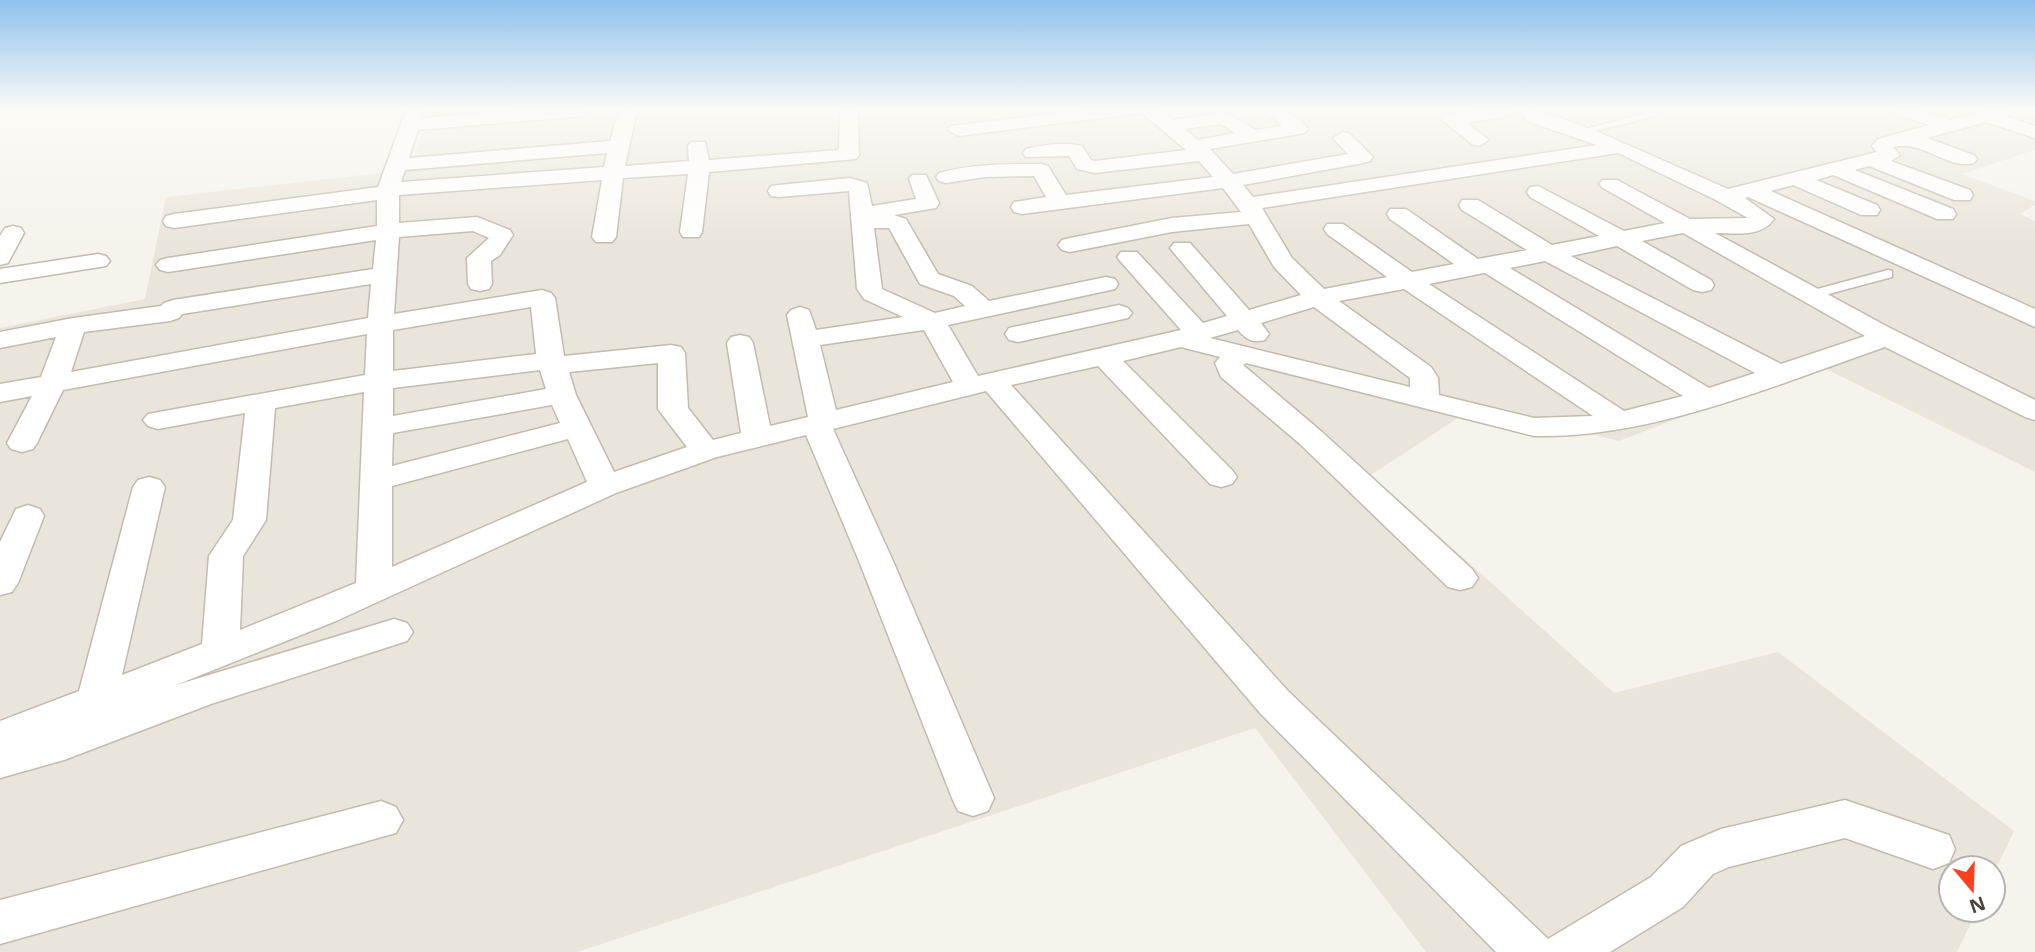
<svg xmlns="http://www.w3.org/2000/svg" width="2035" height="952" viewBox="0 0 2035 952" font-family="'Open Sans',sans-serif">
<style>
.residential{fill:#eae5da}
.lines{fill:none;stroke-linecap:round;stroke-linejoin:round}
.service-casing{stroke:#c2bbae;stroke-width:3}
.minor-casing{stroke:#c2bbae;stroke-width:3}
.service{fill:#fff;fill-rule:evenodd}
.minor{fill:#fff;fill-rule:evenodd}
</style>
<rect width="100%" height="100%" fill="#f6f3ec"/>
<!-- residential -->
<path class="residential" d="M431,110H2035V150L1962,174L2035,201V205L2020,214L2035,221V472L1818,365L1619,441L1479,404L1371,475L1614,693L1778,652L2014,831L1993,875V868H1951V910H1977L1957,952H1426L1255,728L577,952H0V328L145,299L166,197L409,170Z"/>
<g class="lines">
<defs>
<path id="service" d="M1653,111L1658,114L1656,116L1583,134L1578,131Z
M1888,270L1892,271V277L1810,299L1804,295L1806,292Z"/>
<path id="minor" d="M406,110H424L422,118L513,110H591L582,116L418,130L409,158L610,141L619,110H637L625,166L689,161L688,146L691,142H705L709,160L839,150L840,110H858L859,155L856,159L709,172L702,232L699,237H683L680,232L688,174L623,178L616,237L612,242H596L592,237L602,180L399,195V223L477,217L510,230L513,235L500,255L491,261L492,284L489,289L480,291L471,289L468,284L467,258L489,238L473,231L399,237L394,314L542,290L551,293L555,298L564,356L671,345L681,347L685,353L688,408L713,440L741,433L727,343L731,337L740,335L749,337L753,343L770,426L808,417L787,315L791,310L800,307L809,310L816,330L903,317L864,299L857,289L849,191L779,197L771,196L768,191L771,186L779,185L850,178L867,183L872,206L916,199L909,179L912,175H926L939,203L936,208L894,215L906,219L938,274L972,286L989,301L1106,277L1115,279L1118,284L1115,289L1106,291L948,325L978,376L1181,330L1121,262L1117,257L1121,252H1137L1203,323L1227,316L1174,253L1170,248L1174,243H1190L1249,310L1301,295L1274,267L1249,224L1172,232L1070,252L1062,250L1058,245L1062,240L1070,238L1172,218L1241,212L1223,188L1022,214L1014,212L1011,207L1014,202L1046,197L1034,176L985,177L946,183L939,181L936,177L939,173C972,164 1007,164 1041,164L1048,166L1066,195L1213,177L1199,161L1095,173L1077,169L1069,156L1026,157L1023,153L1026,149C1042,145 1066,142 1082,146L1091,160L1095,161L1186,150L1142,113L958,136L948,130L951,126L1082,110H1162L1173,120L1224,112L1256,130L1282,126L1264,110C1283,110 1295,113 1308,129L1305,133L1210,149L1233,174L1348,154L1333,138L1343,132L1350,134L1373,157L1370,161L1363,163L1243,185L1253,197L1597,145L1527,121L1521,110H1540L1603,134L1728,189L1877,152L1872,146L1878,139L1929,125L1895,114L1893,110H1922L1950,120L1985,110H2017L2006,116L2035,126V138L1986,122L1927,138L1974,155L1977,159L1974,163C1947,170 1922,139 1893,147L1900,155L1891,161L1970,190L1973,195L1970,200H1954L1869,166L1855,170L1953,209L1956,214L1953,219H1937L1833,175L1816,180L1877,205L1880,210L1877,215H1861L1793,185L1771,191L2035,309V327L1748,197L1745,198L1774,219C1761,238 1735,233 1715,233L1890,328L2035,400V420L2025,417L1885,347C1775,385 1651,439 1534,436L1246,363L1243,365L1322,432L1472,569L1478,578L1472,587L1460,590L1448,587L1300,444L1221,377L1215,363L1220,357L1181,347L1123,361L1232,470L1237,477L1232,484L1221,487L1210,484L1098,366L1011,385L1288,691L1548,939L1651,877L1681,846L1721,829L1845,800L1949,835L1955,849L1949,863L1933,869L1845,838L1729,867L1713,874L1683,907L1610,952H1496L1260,713L986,391L833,429L893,561L994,798L988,811L973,816L958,811L952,798L859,561L806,435L717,457L616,493L336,621L176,685L394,619L407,623L413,632L407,641L211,704L64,760L0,778V721L79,691L133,487L138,480L149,477L160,480L165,487L122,675L202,644L209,556L233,520L245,413L158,429L148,426L143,420L148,414L365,375L367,334L63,390L37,443L33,449L22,452L11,449L7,443L32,396L0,402V384L41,377L56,337L0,348V332L73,318L161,306L164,303L173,300L373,269L376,240L168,272L160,270L156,265L160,260L168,258L377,226V200L174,228L166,226L163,221L166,216L174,214L378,187ZM1221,124L1235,133L1198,140L1185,129ZM607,153L604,167L401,182L405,170ZM1618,153L1714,199L1748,218L1690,219L1617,180H1603L1599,184L1603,188L1665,223L1624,231L1538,186L1530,187L1527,192L1530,197L1599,236L1552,245L1478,200H1462L1459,205L1462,210L1527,250L1478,259L1406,209H1390L1387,214L1390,219L1454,264L1412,272L1343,224H1327L1324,229L1327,234L1387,277L1324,289L1292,258L1262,208ZM874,228H889L920,284L954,296L965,306L935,313L882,289ZM1683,233L1865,336L1781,364L1571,256L1617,246L1693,290L1702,292L1711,290L1714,285L1711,280L1642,241ZM1545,261L1755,373L1709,388L1510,268ZM1484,273H1485L1683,396L1624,411L1429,284ZM371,284L368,318L71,372L84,332L170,321L179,318L182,314ZM1404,289L1593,416L1534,418L1439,395L1438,378L1431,367L1339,301ZM531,307L536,354L393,371V330ZM1314,307L1410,378V387L1210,338L1238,330C1247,340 1252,343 1265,340L1269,334L1261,323ZM924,330L953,382L836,410L820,345ZM658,363V409L687,447L614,472L576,395L569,372ZM540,370L546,389L393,416V388ZM364,392L356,583L240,630L243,556L266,520L275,408ZM552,405L560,423L392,466L393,433ZM568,439L587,482L392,567V486Z
M1474,110H1517L1508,116L1467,123L1489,140L1479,146L1472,144L1442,120L1444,116Z
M13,226L21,228L24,233L8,263L0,265V236L5,228Z
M98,254L106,256L110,261L106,266L0,283V269Z
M1119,305L1128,308L1132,313L1128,318L1018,342L1009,340L1005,334L1009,328Z
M28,505L40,509L44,516L18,583L12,592L0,595V542L16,509Z
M381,801L396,807L403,820L396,833L0,944V900Z"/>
</defs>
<!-- service casing -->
<use href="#service" class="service-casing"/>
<!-- minor casing -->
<use href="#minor" class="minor-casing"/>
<!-- service -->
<use href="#service" class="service"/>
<!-- minor -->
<use href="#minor" class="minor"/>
</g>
<!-- sky -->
<linearGradient id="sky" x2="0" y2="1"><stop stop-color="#8fc1ec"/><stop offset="0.45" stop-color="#fbfaf6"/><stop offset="1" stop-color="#fbfaf6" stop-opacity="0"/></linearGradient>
<rect width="2035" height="244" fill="url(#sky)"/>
<!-- north arrow -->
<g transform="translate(1972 889) rotate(161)"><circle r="33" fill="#ffffff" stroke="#b7b4b0" stroke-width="2"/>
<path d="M0-5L12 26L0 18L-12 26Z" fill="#fc3f1d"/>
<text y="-10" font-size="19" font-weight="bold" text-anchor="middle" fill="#4b4439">N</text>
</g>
</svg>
